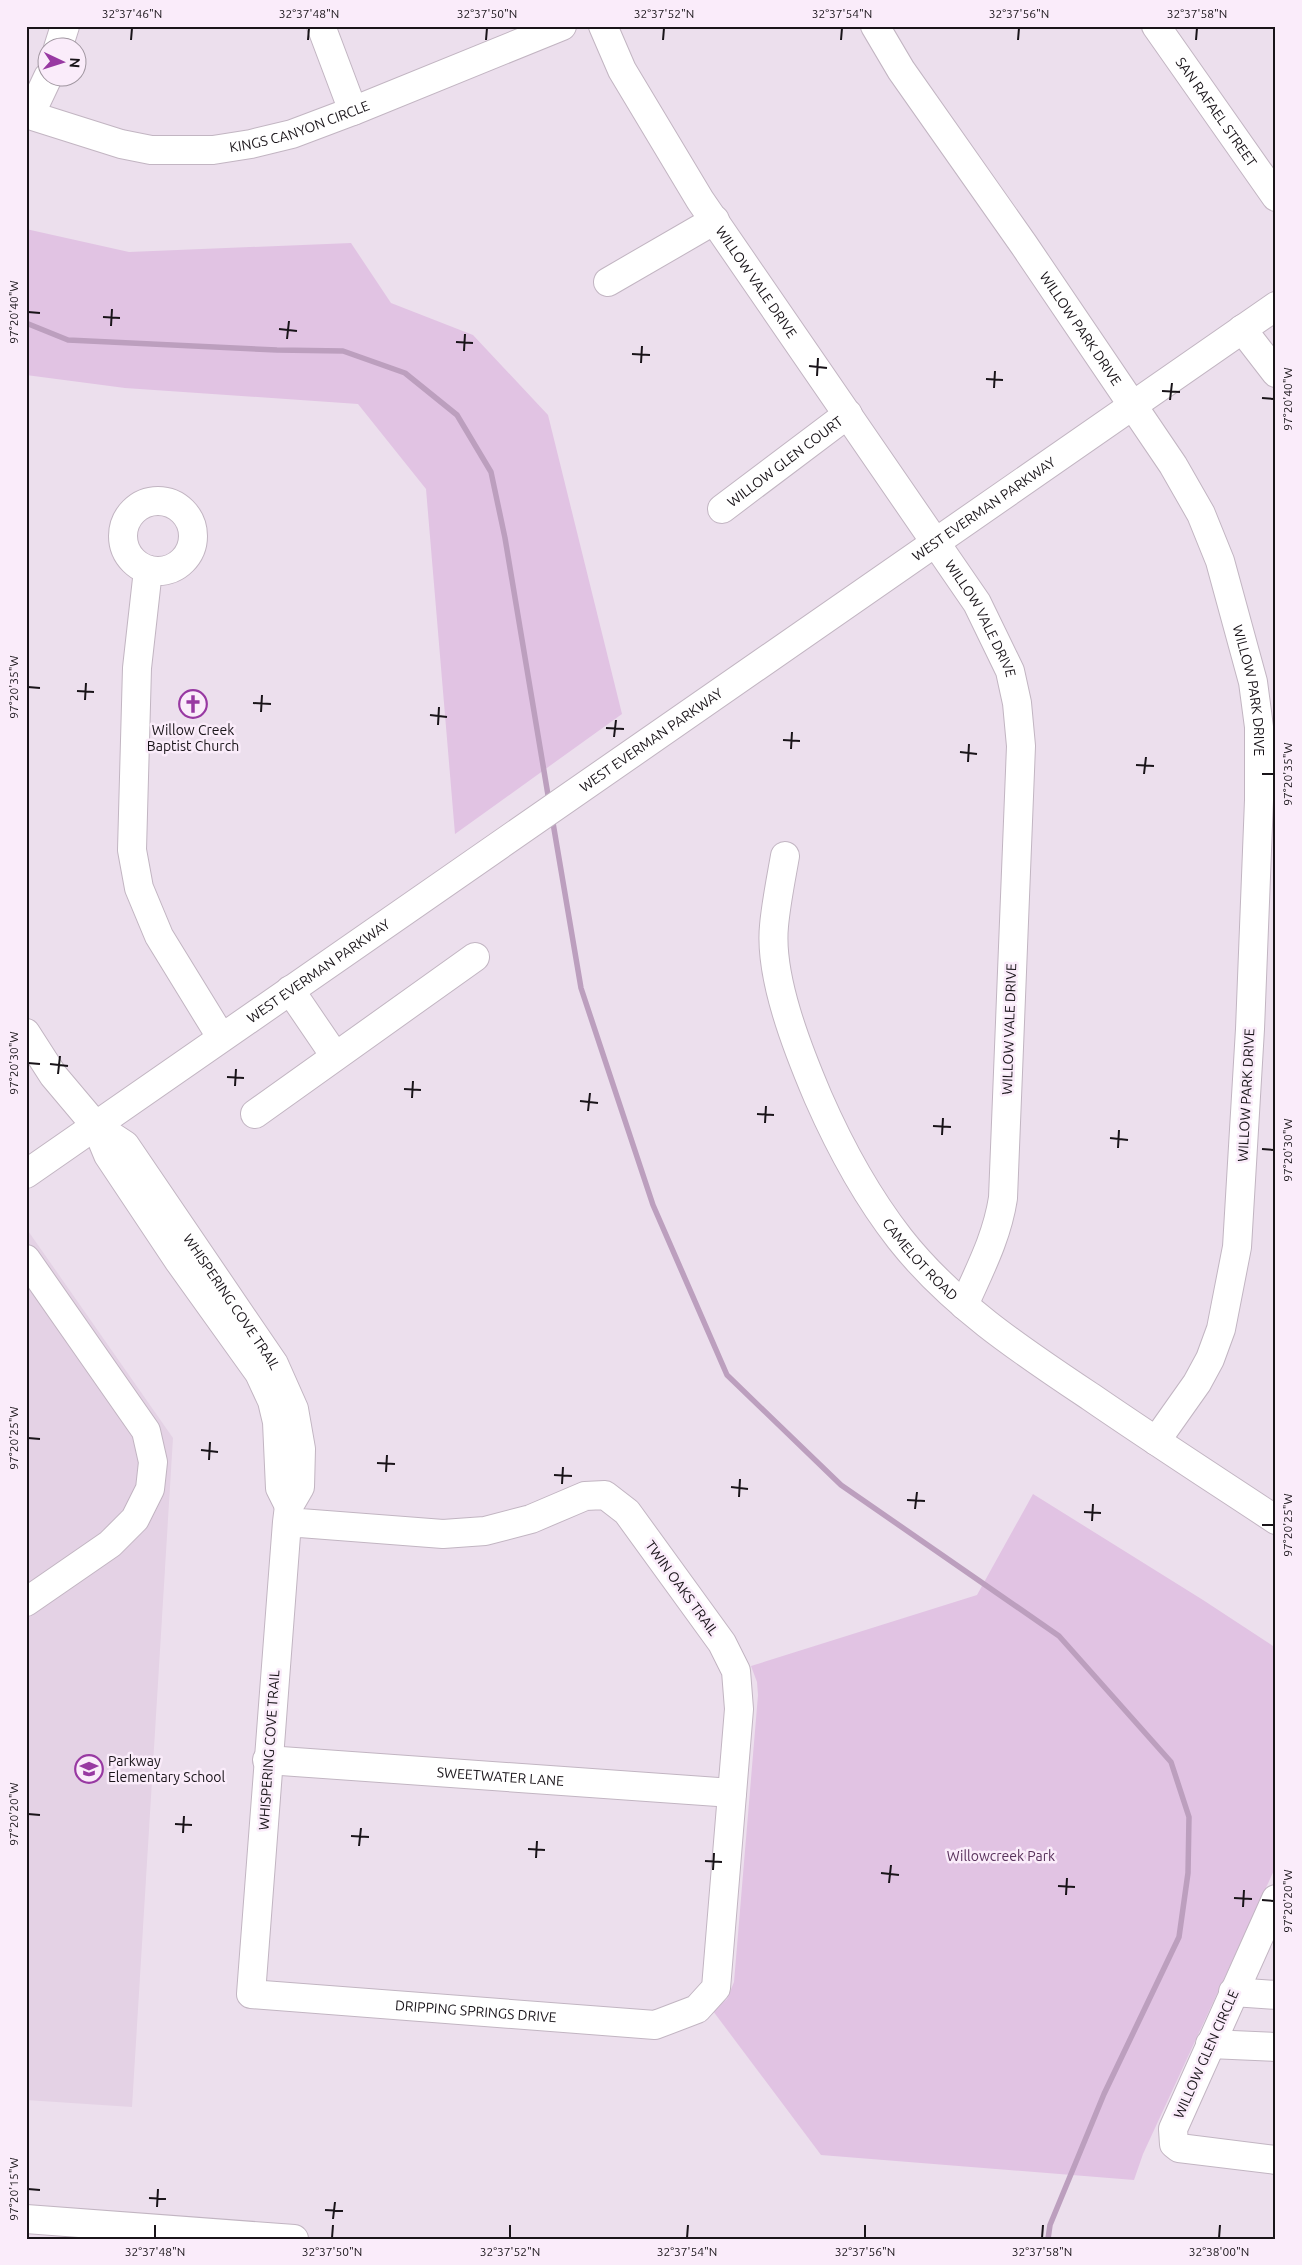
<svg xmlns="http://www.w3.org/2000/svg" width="1302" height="2265" viewBox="0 0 1302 2265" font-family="Ubuntu,sans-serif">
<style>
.built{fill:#e4d2e5}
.green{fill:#e1c3e3}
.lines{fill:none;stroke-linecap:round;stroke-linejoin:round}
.stream{stroke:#bc9fbe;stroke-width:5.5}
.minor-casing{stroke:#c2b5c2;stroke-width:30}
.minor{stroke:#fff;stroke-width:28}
.ticks{fill:none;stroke:#191419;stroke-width:2}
.labels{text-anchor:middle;stroke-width:5;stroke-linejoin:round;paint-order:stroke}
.street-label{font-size:14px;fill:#191419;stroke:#faecfa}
.poi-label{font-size:14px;fill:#191419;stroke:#faecfa}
.park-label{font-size:14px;fill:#57305a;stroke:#faecfa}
.neatline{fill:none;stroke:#191419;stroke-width:2}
.ticks-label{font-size:12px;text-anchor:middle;fill:#191419}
</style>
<rect width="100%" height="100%" fill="#ecdfed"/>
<!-- built -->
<path class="built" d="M26,1228L173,1438L132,2107L26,2100Z"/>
<!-- green -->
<path class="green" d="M26,229L129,252L351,243L391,303L473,335L548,415L622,714L455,834L426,489L358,404L125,388L26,375Z
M1033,1494L1203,1600L1276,1648V1866L1143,2154L1134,2180L821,2155L713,2011L727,1999L734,1982L758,1695L757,1682L751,1666L977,1595Z"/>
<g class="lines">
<!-- stream -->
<path class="stream" d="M26,323L68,340L277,350L343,351L405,373L457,415L491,472L505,538L549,801
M552,817L581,988L653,1205L727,1375L841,1485L1059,1636L1171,1762L1189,1817L1188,1873L1179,1937L1104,2094L1050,2225L1048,2239"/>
<defs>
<g id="minor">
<path d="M321,26L353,111"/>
<path id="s1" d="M603,26L622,70L700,200L977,603L1010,671L1017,703L1021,746L1003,1198C997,1237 980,1269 964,1305"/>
<path id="s2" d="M875,26L901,70L1024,245L1173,465L1201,514L1220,561L1253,682L1259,727V800L1250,1029L1237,1247L1221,1329L1210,1359L1197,1383L1156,1441"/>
<path id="s3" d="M1156,26L1276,197"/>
<path d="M58,48L65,26"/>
<path id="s4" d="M26,114L121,144L151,150H213L251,144L292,134L353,111L562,26"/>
<path d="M30,115L48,77"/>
<path d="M608,282L715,220"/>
<path d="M1242,329L1276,373"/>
<circle cx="158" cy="536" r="35"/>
<path id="s5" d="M722,509L848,414"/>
<path d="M148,570L137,668L132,850L139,888L159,936L221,1037"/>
<path id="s6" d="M785,856C781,879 776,903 774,926C769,977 798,1050 818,1097C839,1145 868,1198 900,1239C952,1305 1022,1351 1091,1397C1152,1439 1214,1479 1276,1520"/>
<path d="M290,990L335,1056"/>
<path id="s7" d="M26,1033L53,1075L96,1126L125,1145L274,1364L294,1409L301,1449L300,1487L289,1506L287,1522L251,1994L655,2025L697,2009L716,1988L739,1709L736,1671L722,1643L627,1512L605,1495L585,1496L531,1519L485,1531L443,1534L287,1522"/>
<path d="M255,1114L475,957"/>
<path d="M96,1126L108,1155L178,1260L259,1373L272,1401L277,1422L280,1488L289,1506"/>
<path id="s8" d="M26,1174L1276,306"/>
<path d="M26,1259L146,1431L153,1462L150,1489L135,1519L110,1544L26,1602"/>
<path id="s9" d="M267,1760L732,1793"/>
<path d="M1276,1899L1173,2129L1174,2144L1179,2148L1276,2160"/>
<path d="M1233,1992L1276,1995"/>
<path d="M1210,2044L1276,2047"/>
<path d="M26,2219L294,2239"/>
</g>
</defs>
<!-- minor casing -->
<use href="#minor" class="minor-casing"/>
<!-- minor -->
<use href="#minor" class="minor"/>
</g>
<!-- ticks -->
<path class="ticks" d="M131,40L132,28M308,40L309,28M486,40L487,28M663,40L664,28M841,40L842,28M1018,40L1019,28M1196,40L1197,28M28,312L40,313M103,317L120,318M111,326L112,309M279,329L297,331M287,339L289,321M456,342L473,343M464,351L465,334M632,354L650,355M641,363L642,346M809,366L827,368M817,376L818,358M986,379L1003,380M994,388L995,371M1162,391L1180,392M1262,398L1274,399M1170,400L1172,383M28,687L40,688M77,691L94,692M85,700L86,683M253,703L271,704M261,712L262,695M430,715L447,717M438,725L439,707M606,728L624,729M614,737L616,720M783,740L800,741M791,749L792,732M960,752L977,754M968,762L969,744M1136,765L1154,766M1144,774L1146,757M1262,774H1274M28,1063L40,1064M50,1064L68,1066M58,1074L60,1056M227,1077L244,1078M235,1086L236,1069M404,1089L421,1090M412,1098L413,1081M580,1101L598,1103M588,1111L590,1093M757,1114L774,1115M765,1123L766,1106M933,1126L951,1127M942,1135L943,1118M1110,1138L1128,1140M1118,1148L1119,1130M1262,1149L1274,1150M28,1438L40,1439M201,1450L218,1452M209,1460L210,1442M377,1463L395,1464M386,1472L387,1455M554,1475L572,1476M562,1484L563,1467M731,1487L748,1489M739,1497L740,1479M907,1500L925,1501M915,1509L917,1492M1084,1512L1101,1513M1092,1521L1093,1504M1262,1525H1274M28,1814L40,1815M175,1824L192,1825M183,1833L184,1816M351,1836L369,1837M359,1846L361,1828M528,1849L545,1850M536,1858L537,1841M705,1861L722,1862M713,1870L714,1853M881,1873L899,1875M889,1883L891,1865M1058,1886L1075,1887M1066,1895L1067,1878M1234,1898L1252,1899M1262,1900L1274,1901M1243,1907L1244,1890M28,2189L40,2190M149,2198L166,2199M157,2207L158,2189M325,2210L343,2211M333,2219L335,2202M155,2238V2225M332,2238L333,2225M510,2238V2225M687,2238L688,2225M865,2238V2225M1042,2238L1043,2225M1219,2238L1220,2225"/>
<!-- icons -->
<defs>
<symbol id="church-ring" viewBox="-11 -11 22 22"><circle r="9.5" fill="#faecfa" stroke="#9839a2" stroke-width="1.5"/><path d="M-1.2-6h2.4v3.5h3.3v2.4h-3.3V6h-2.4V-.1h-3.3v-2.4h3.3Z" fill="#9839a2"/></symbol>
<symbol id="school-ring" viewBox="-11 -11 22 22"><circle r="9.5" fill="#faecfa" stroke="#9839a2" stroke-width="1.5"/><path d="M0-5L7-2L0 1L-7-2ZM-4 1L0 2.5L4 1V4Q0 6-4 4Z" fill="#9839a2"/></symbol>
</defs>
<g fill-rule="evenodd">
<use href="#church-ring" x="177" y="688" width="32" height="32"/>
<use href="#school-ring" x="73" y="1753" width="32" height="32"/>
</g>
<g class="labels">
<!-- street labels -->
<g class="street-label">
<text dy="5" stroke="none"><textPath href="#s3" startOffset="105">SAN RAFAEL STREET</textPath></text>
<text dy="5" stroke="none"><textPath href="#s4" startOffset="282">KINGS CANYON CIRCLE</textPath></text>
<text dy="5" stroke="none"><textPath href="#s1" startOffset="299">WILLOW VALE DRIVE</textPath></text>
<text dy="5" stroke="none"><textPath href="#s2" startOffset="366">WILLOW PARK DRIVE</textPath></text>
<text dy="5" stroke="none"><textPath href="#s5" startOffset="79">WILLOW GLEN COURT</textPath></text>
<text dy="5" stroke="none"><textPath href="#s8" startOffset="1166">WEST EVERMAN PARKWAY</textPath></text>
<text dy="5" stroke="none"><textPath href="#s1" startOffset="704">WILLOW VALE DRIVE</textPath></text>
<text dy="5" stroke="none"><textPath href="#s2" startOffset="771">WILLOW PARK DRIVE</textPath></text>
<text dy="5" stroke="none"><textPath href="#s8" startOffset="761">WEST EVERMAN PARKWAY</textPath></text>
<text dy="5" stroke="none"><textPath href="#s8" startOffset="356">WEST EVERMAN PARKWAY</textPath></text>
<text transform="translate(1009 1029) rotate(-88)" y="5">WILLOW VALE DRIVE</text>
<text transform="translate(1246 1095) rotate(-87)" y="5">WILLOW PARK DRIVE</text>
<text dy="5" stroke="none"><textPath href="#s6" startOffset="442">CAMELOT ROAD</textPath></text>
<text dy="5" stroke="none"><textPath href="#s7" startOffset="341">WHISPERING COVE TRAIL</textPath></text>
<text transform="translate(682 1588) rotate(54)" y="5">TWIN OAKS TRAIL</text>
<text transform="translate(269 1750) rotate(-86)" y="5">WHISPERING COVE TRAIL</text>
<text dy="5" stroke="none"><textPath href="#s9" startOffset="234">SWEETWATER LANE</textPath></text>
<text dy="5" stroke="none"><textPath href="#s7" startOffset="1281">DRIPPING SPRINGS DRIVE</textPath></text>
<text transform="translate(1206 2054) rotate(-66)" y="5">WILLOW GLEN CIRCLE</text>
</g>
<!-- poi labels -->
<g class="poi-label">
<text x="193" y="735">Willow Creek<tspan x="193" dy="16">Baptist Church</tspan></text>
<text x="108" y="1766" text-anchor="start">Parkway<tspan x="108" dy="16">Elementary School</tspan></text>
</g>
<!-- park labels -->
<g class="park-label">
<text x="1001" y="1861">Willowcreek Park</text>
</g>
</g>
<!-- border -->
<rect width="1302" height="2265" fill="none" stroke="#faecfa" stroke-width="55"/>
<!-- north arrow -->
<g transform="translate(62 62) rotate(94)"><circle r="24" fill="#faecfa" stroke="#a096a0"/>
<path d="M0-4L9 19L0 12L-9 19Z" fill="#9839a2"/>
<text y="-8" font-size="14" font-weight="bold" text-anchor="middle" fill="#191419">N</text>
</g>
<rect x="28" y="28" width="1246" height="2210" class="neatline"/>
<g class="ticks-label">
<text x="132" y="18">32°37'46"N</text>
<text x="309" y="18">32°37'48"N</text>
<text x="487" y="18">32°37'50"N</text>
<text x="664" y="18">32°37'52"N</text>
<text x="842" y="18">32°37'54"N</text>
<text x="1019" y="18">32°37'56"N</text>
<text x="1197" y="18">32°37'58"N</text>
<text transform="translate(14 312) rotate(-90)" y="4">97°20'40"W</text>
<text transform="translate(1288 399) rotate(-90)" y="4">97°20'40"W</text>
<text transform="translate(14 687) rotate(-90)" y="4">97°20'35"W</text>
<text transform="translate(1288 774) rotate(-90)" y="4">97°20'35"W</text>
<text transform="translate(14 1063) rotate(-90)" y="4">97°20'30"W</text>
<text transform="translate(1288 1150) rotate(-90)" y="4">97°20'30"W</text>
<text transform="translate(14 1438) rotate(-90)" y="4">97°20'25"W</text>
<text transform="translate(1288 1525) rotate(-90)" y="4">97°20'25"W</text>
<text transform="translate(14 1814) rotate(-90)" y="4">97°20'20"W</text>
<text transform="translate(1288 1901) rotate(-90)" y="4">97°20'20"W</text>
<text transform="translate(14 2189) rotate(-90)" y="4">97°20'15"W</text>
<text x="155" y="2256">32°37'48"N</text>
<text x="332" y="2256">32°37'50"N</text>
<text x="510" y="2256">32°37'52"N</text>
<text x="687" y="2256">32°37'54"N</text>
<text x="865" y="2256">32°37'56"N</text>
<text x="1042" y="2256">32°37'58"N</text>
<text x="1219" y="2256">32°38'00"N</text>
</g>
</svg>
